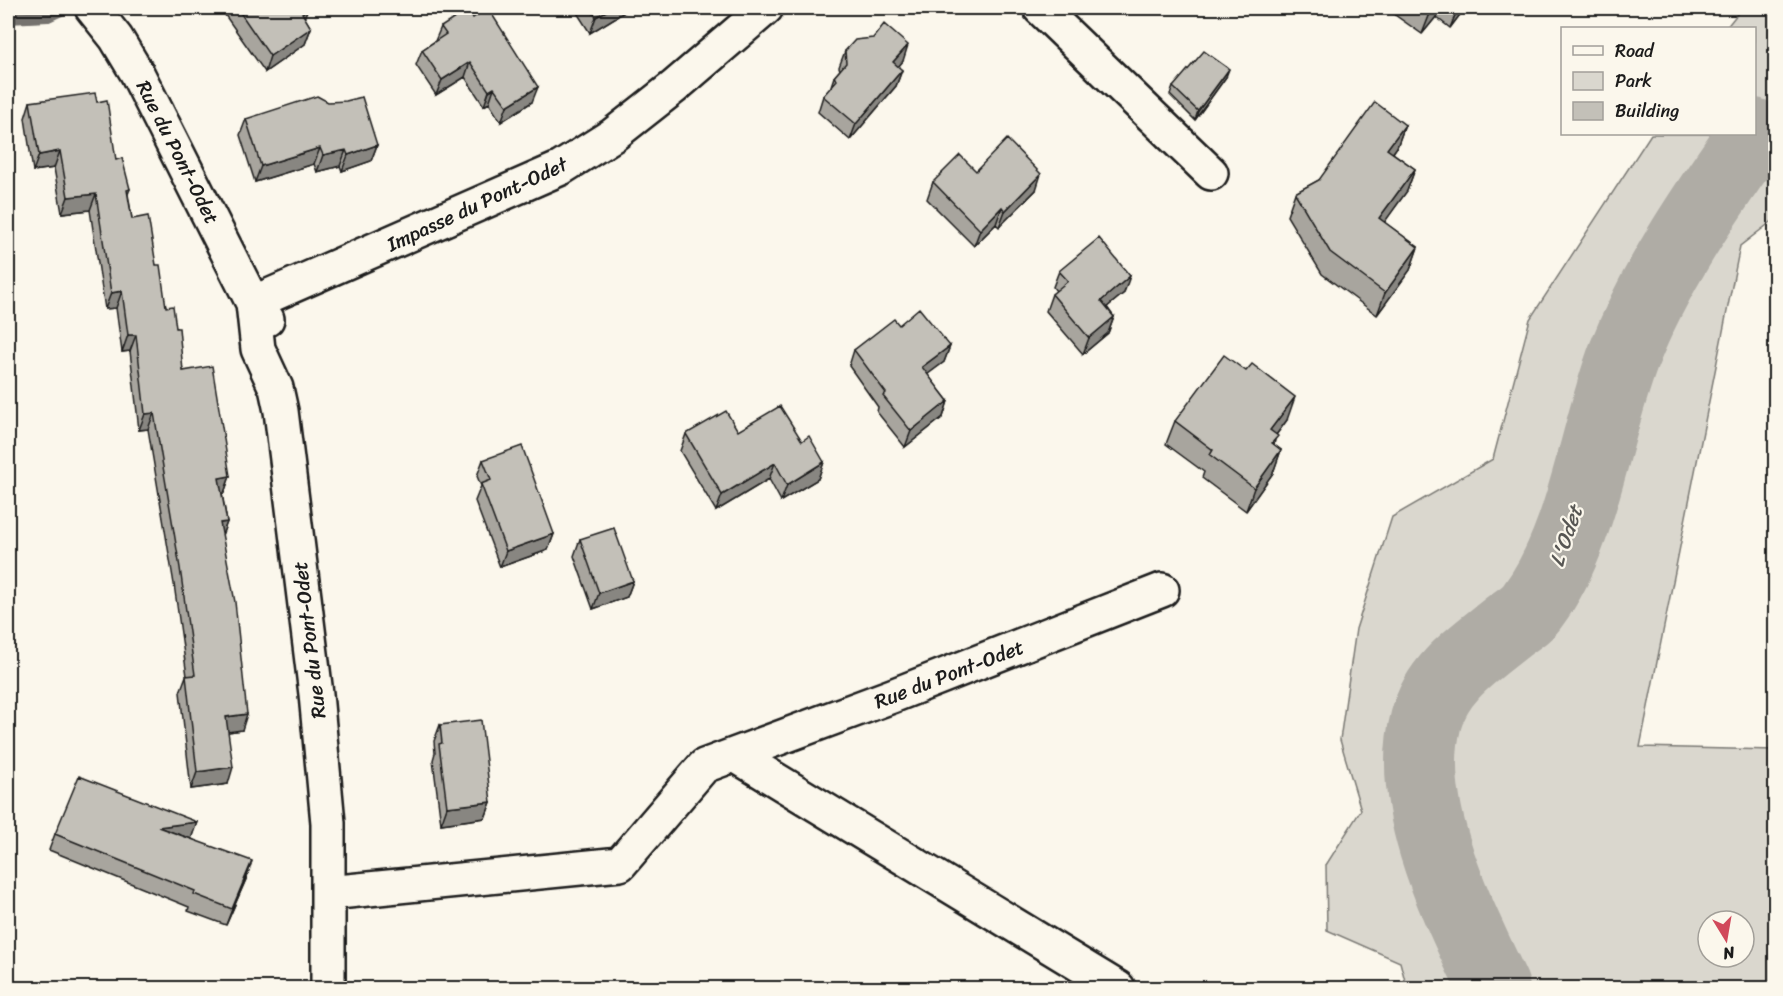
<svg xmlns="http://www.w3.org/2000/svg" width="1783" height="996" viewBox="0 0 1783 996" font-family="Sriracha,sans-serif">
<style>
.green{fill:#dad7ce;stroke:#7b7a75;stroke-width:1.5;fill-rule:evenodd}
.lines{fill:none;stroke-linecap:round;stroke-linejoin:round}
.stream{stroke:#74726e;stroke-width:12}
.river{stroke:#afaca5;stroke-width:72}
.street-casing{stroke:#1c1c1c;stroke-width:38}
.street{stroke:#fbf7ec;stroke-width:33}
.wall{fill:#a8a59e;stroke:#1c1c1c;stroke-width:1.5}
.shaded-wall{fill:#888681;stroke:#1c1c1c;stroke-width:1.5}
.building{fill:#c3c0b8;stroke:#1c1c1c;stroke-width:1.5}
.labels{text-anchor:middle;stroke-width:4.5;stroke-linejoin:round;paint-order:stroke}
.street-label{font-size:20px;fill:#1c1c1c;stroke:#fbf7ec}
.water-label{font-size:21px;font-style:italic;fill:#575653;stroke:#fbf7ec}
</style>
<rect width="100%" height="100%" fill="#fbf7ec"/>
<filter id="ink" filterUnits="userSpaceOnUse"><feTurbulence type="fractalNoise" baseFrequency=".0167" numOctaves="2"/><feDisplacementMap in="SourceGraphic" scale="12" xChannelSelector="R" yChannelSelector="G"/><feConvolveMatrix kernelMatrix="1 2 1 2 8 2 1 2 1" color-interpolation-filters="sRGB"/></filter>
<g filter="url(#ink)">
<!-- green -->
<path class="green" d="M1742,8H1775V219L1740,246L1640,747L1775,750V988H1407L1400,962L1327,930L1326,865L1361,810L1340,740L1356,629L1392,517L1493,459L1530,319L1651,134H1754V28H1726ZM1708,921H1744V957H1708Z"/>
<g class="lines">
<!-- stream -->
<path class="stream" d="M8,18L48,16L65,8"/>
<!-- river -->
<path class="river" d="M1494,988C1458,911 1404,808 1426,720C1437,677 1475,653 1507,627C1516,620 1527,614 1533,605C1583,539 1594,434 1624,355C1655,276 1706,202 1754,134"/>
<defs>
<path id="street" d="M92,8L116,38L137,73L253,303L267,319
M1040,8L1211,173
M253,303L258,349L276,388L281,411L316,694L328,823V988
M253,303L561,168L613,135L674,87L766,8
M735,755L1118,988
M328,893L620,864L704,766L892,696L1162,590"/>
</defs>
<!-- street casing -->
<use href="#street" class="street-casing"/>
<!-- street -->
<use href="#street" class="street"/>
</g>
<!-- wall -->
<path class="wall" d="M220,8H307L304,17L311,28L305,44L265,72Z
M574,8H631L590,33Z
M1385,8H1465L1450,28L1436,17L1422,34Z
M441,27L532,102L501,122L489,103L484,106L465,77L436,95L416,65L422,50L435,41Z
M845,51L903,61L898,67L902,70L896,86L850,140L818,112L823,96L830,89L834,77L840,70L839,67Z
M1226,77L1195,120L1170,95L1173,87Z
M30,102H97L116,160L130,189L128,194L132,219L156,265L166,307L176,328L183,371L230,476L224,493H222L227,522L222,535L242,730L228,732V784L191,789L180,692L186,676H187L174,584L148,429L139,430L130,351L122,352L116,308L105,309L90,210L62,213L54,168L33,171L25,118Z
M246,119L377,145L371,161L342,171L340,166L317,172L314,164L255,182L240,135Z
M1405,125L1397,147L1393,153L1415,169L1407,191L1384,222L1418,247L1410,270L1377,315L1322,274L1287,216L1295,193L1319,180Z
M976,171L1036,190L999,227L996,224L974,246L927,199L933,182Z
M1059,271L1124,293L1107,307L1114,317L1108,333L1083,354L1046,311L1052,294L1056,291L1053,287Z
M899,325L950,346L944,362L927,374L948,401L943,417L905,447L877,412L878,407L849,366L854,350Z
M1287,420L1276,435L1274,445L1281,450L1273,473L1246,511L1202,478L1204,472L1166,444L1175,421Z
M738,431L802,441L824,462L818,479L781,501L769,479L716,511L680,451L686,434Z
M483,460L554,534L548,550L500,567L475,501L481,486L477,476Z
M580,539L633,581L627,597L593,609L574,556Z
M440,725L491,802L485,818L441,824L433,760L435,753L434,741Z
M197,822L191,838L247,877L226,925L188,911L189,907L49,850L55,834Z"/>
<!-- shaded-wall -->
<path class="shaded-wall" d="M308,8L302,24V13Z
M611,8H631L590,33L596,17Z
M1434,8H1439L1436,17L1422,34L1431,11Z
M1458,8H1465L1450,28Z
M311,28L305,44L265,72L270,56Z
M908,45L903,61L888,79L893,62Z
M470,62L465,77L436,95L442,80Z
M1229,69L1226,77L1195,120L1198,111Z
M902,70L896,86L850,140L856,124Z
M538,87L532,102L501,122L507,106Z
M494,88L489,103L484,106L489,91Z
M1405,125L1397,147L1379,172L1387,149Z
M377,145L371,161L342,171L348,155Z
M320,148L314,164L255,182L261,166Z
M346,150L340,166L317,172L323,155Z
M60,151L54,168L33,171L39,155Z
M1415,169L1407,191L1371,241L1379,218Z
M1041,174L1036,190L999,227L1005,211Z
M96,194L90,210L62,213L68,197Z
M1002,207L996,224L974,246L980,230Z
M1418,247L1410,270L1377,315L1385,293Z
M1130,276L1124,293L1095,317L1101,301Z
M122,291L116,308L105,309L111,293Z
M1114,317L1108,333L1083,354L1089,338Z
M128,335H136L130,351L122,352Z
M950,346L944,362L916,383L922,367Z
M1295,397L1287,420L1262,454L1270,430Z
M948,401L943,417L905,447L911,431Z
M154,413L148,429L139,430L145,414Z
M1281,450L1273,473L1246,511L1254,488Z
M824,462L818,479L781,501L787,485Z
M775,463L769,479L716,511L722,495Z
M230,476L224,493L213,494L219,478Z
M227,522L221,538L220,523Z
M554,534L548,550L500,567L506,551Z
M633,581L627,597L593,609L599,593Z
M247,714L242,730L220,733L226,717Z
M233,767L228,784L191,789L197,772Z
M491,802L485,818L441,824L447,807Z
M197,822L191,839L158,827Z
M252,861L247,877L226,925L232,909Z"/>
<!-- building -->
<path class="building" d="M237,8H308L302,13L311,28L270,56Z
M488,8L538,87L507,106L494,88L489,91L470,62L442,80L422,50L446,34L441,27L467,10L473,18Z
M590,8H611L596,17Z
M1425,8H1434L1431,11Z
M884,24L908,45L893,62L902,70L856,124L823,96L837,80L834,77L846,63L845,51L855,40L873,38Z
M1204,51L1229,69L1198,111L1173,87Z
M95,93L97,102L107,100L116,160L122,158L130,189L127,190L132,219L148,216L156,265H160L166,307L173,306L176,328H179L183,371L212,366L230,476L219,478L227,522L220,523L235,602L247,714L226,717L233,767L197,772L186,676L195,675L180,568L154,413L145,414L136,335H128L122,291L111,293L96,194L68,197L60,151L39,155L30,102Z
M317,96L328,102L346,101L362,97L377,145L348,155L346,150L323,155L320,148L261,166L246,119Z
M1375,102L1405,125L1387,149L1415,169L1379,218L1418,247L1385,293L1330,252L1295,193L1319,180Z
M1007,139L1041,174L1005,211L1002,207L980,230L933,182L960,155L976,171Z
M1099,238L1130,276L1101,301L1114,317L1089,338L1052,294L1068,281L1059,271Z
M919,308L950,346L922,367L948,401L911,431L883,396L886,393L854,350L894,319L899,325Z
M1224,355L1246,371L1252,364L1295,397L1270,430L1278,436L1272,443L1281,450L1254,488L1210,455L1213,450L1175,421Z
M780,406L802,441L809,436L824,462L787,485L775,463L722,495L686,434L726,411L738,431Z
M522,446L554,534L506,551L481,484L491,480L483,460Z
M614,528L633,581L599,593L580,539Z
M481,720L491,802L447,807L439,744L442,743L440,725Z
M79,776L197,822L158,827L252,861L232,909L194,894L195,891L55,834Z"/>
</g>
<g class="labels">
<!-- street labels -->
<g class="street-label">
<text transform="translate(178 152) rotate(63)" y="7">Rue du Pont-Odet</text>
<text transform="translate(477 204) rotate(-25)" y="7">Impasse du Pont-Odet</text>
<text transform="translate(309 640) rotate(-97)" y="7">Rue du Pont-Odet</text>
<text transform="translate(949 674) rotate(-21)" y="7">Rue du Pont-Odet</text>
</g>
<!-- water labels -->
<g class="water-label">
<text transform="translate(1566 536) rotate(-71)" y="7">L'Odet</text>
</g>
</g>
<!-- margin -->
<rect width="1783" height="996" fill="none" stroke="#fbf7ec" stroke-width="30"/>
<rect x="15" y="15" width="1753" height="966" fill="none" stroke="#1c1c1c" stroke-width="2" filter="url(#ink)"/>
<!-- legend -->
<rect x="1561" y="27" width="195" height="108" fill="#fbf7ec" stroke="#a29f99" stroke-width="1.5"/>
<rect x="1573" y="46" width="30" height="9" fill="#fbf7ec" stroke="#a29f99" stroke-width="1.5"/>
<text x="1615" y="57" font-size="18" fill="#1c1c1c">Road</text>
<rect x="1573" y="72" width="30" height="18" fill="#dad7ce" stroke="#a29f99" stroke-width="1.5"/>
<text x="1615" y="87" font-size="18" fill="#1c1c1c">Park</text>
<rect x="1573" y="102" width="30" height="18" fill="#c3c0b8" stroke="#a29f99" stroke-width="1.5"/>
<text x="1615" y="117" font-size="18" fill="#1c1c1c">Building</text>
<!-- north arrow -->
<g transform="translate(1726 939) rotate(169)"><circle r="28" fill="#fbf7ec" stroke="#a29f99" stroke-width="1.5"/>
<path d="M0-4.5L10 22L0 15L-10 22Z" fill="#d1495b"/>
<text y="-9" font-size="16" font-weight="bold" text-anchor="middle" fill="#1c1c1c">N</text>
</g>
</svg>
